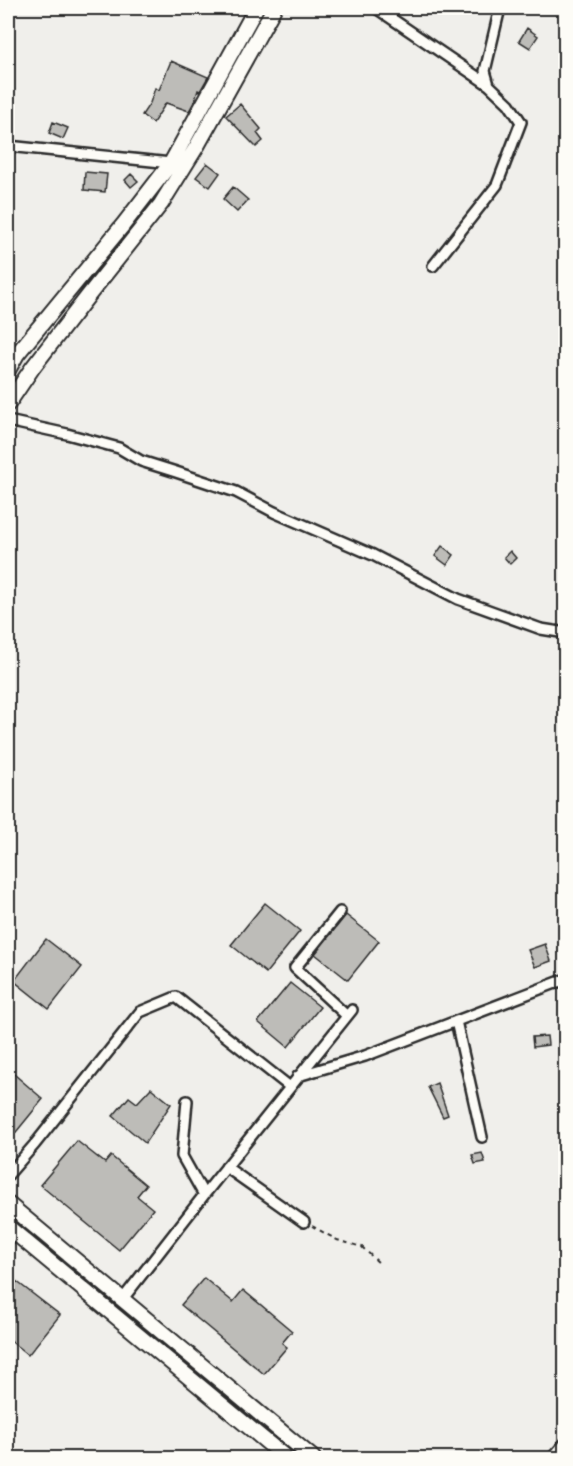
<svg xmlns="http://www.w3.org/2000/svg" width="573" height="1466" viewBox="0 0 573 1466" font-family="'Balsamiq Sans',sans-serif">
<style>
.building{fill:#bdbcb8;stroke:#2b2b2b;stroke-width:1.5}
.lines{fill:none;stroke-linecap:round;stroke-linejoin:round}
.minor-casing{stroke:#2b2b2b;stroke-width:14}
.secondary-casing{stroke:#2b2b2b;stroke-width:18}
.path{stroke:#2b2b2b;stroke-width:2;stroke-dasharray:4.5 4.5;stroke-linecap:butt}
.minor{stroke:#fdfcf7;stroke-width:9}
.secondary{stroke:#fdfcf7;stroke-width:14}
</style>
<rect width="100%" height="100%" fill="#f0efeb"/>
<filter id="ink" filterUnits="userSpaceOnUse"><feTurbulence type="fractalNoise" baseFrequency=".0167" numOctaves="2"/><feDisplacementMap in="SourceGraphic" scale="12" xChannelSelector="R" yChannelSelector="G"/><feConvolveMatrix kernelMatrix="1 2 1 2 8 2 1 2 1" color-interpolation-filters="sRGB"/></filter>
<g filter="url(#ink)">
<!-- building -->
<path class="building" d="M527,28L538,36L530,48L519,41Z
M171,61L208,77L200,91L198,90L195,100L189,111L166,103L153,123L142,115L150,103L155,88L159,90Z
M240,104L261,129L257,133L263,141L256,147L226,116Z
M53,122L68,128L63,139L49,133Z
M207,163L220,173L210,187L196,177Z
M85,172L107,174L105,192L84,190Z
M131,174L138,181L131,187L125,180Z
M233,187L248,200L237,212L223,199Z
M442,546L454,555L447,565L435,556Z
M510,551L516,558L510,564L504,557Z
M265,903L300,931L266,973L231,945Z
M346,915L379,941L348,980L315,954Z
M46,939L82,967L49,1009L14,981Z
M545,944L551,961L535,967L528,950Z
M290,983L320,1007L288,1047L258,1022Z
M547,1036L548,1045L533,1047L532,1037Z
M8,1069L43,1099L8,1142Z
M437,1083L448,1115L443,1117L428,1087Z
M151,1088L171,1104L145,1143L113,1116L129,1097L137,1103Z
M77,1141L105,1163L111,1156L146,1185L137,1196L153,1209L119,1250L40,1185Z
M482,1153L485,1162L475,1164L472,1155Z
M204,1278L233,1302L243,1290L292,1331L282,1343L287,1347L264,1374L181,1305Z
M16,1281L60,1315L28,1355L8,1339V1292Z"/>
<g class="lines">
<defs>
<path id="minor" d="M376,8L489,85
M8,146L171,163
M433,266L497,185L521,122L509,104L489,85L485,71L500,8
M8,421L67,434L119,448L141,461L176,472L236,492L274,512L373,555L458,599L541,629L566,633
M340,912L295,968L347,1016
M456,1021L482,1137
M298,1076L365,1056L566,979
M187,1101L182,1156L204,1195
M226,1167L304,1222
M8,1175L35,1144L140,1012L176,997L290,1087
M122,1300L204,1195L352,1010
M552,1458L566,1442"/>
<path id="secondary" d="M8,370L17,354L123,225L171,163L256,8
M8,404L33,367L88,296L161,204L197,146L274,8
M8,1204L313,1458
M8,1227L286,1458"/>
</defs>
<!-- minor casing -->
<use href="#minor" class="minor-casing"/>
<!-- secondary casing -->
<use href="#secondary" class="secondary-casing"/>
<!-- path -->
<path class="path" d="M312,1226L337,1240L362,1247L381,1265"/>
<!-- minor -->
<use href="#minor" class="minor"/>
<!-- secondary -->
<use href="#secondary" class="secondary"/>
</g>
</g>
<!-- margin -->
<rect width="573" height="1466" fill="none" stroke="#fdfcf7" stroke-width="30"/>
<rect x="15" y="15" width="543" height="1436" fill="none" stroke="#2b2b2b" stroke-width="2" filter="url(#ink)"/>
</svg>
